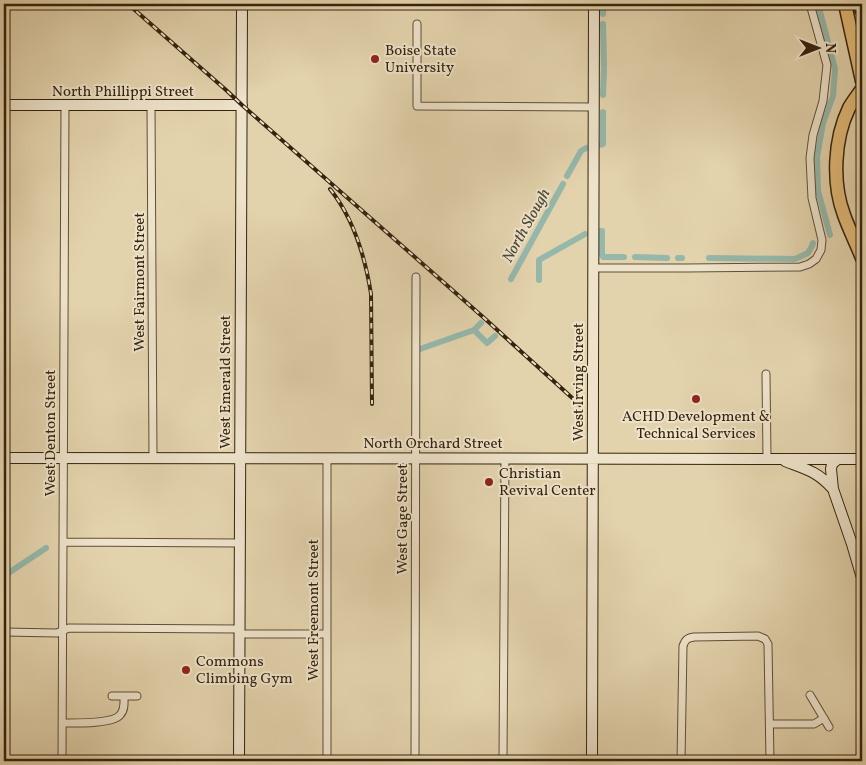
<svg xmlns="http://www.w3.org/2000/svg" width="866" height="765" viewBox="0 0 866 765" font-family="Vollkorn,serif">
<style>
.lines{fill:none;stroke-linecap:round;stroke-linejoin:round}
.canal{stroke:#95b8ab;stroke-width:6}
.street-casing{stroke:#604f34;stroke-width:9}
.secondary-casing{stroke:#35230c;stroke-width:12}
.highway-casing{stroke:#35230c;stroke-width:15}
.street{stroke:#ede2ca;stroke-width:7}
.secondary{stroke:#ede2ca;stroke-width:10}
.highway{stroke:#e2ba76;stroke-width:12}
.rail-casing{stroke:#35230c;stroke-width:4}
.rail{stroke:#ede2ca;stroke-width:2;stroke-dasharray:5.5;stroke-linecap:butt}
.poi-dot{fill:#8f2418;stroke:#ede2ca;stroke-width:2}
.labels{text-anchor:middle;stroke-width:4;stroke-linejoin:round;paint-order:stroke}
.poi-label{font-size:15px;fill:#35230c;stroke:#ede2ca;text-anchor:start}
.street-label{font-size:15px;fill:#35230c;stroke:#ede2ca}
.water-label{font-size:16px;font-style:italic;fill:#4d4834;stroke:#ede2ca}
</style>
<rect width="100%" height="100%" fill="#e3d3ad"/>
<filter id="stains"><feTurbulence type="fractalNoise" baseFrequency=".004" numOctaves="4"/><feColorMatrix values="0 0 0 0 .2 0 0 0 0 .09 0 0 0 0 .02 0 0 0 .5 -.17"/></filter>
<radialGradient id="worn" r=".72"><stop offset=".6" stop-color="#630" stop-opacity="0"/><stop offset="1" stop-color="#630" stop-opacity=".3"/></radialGradient>
<g class="lines">
<!-- canal -->
<path class="canal" d="M603,4V14
M818,4L835,69L833,96L823,123L817,157L818,191L830,235
M603,24L604,66
M603,95L604,70
M599,145L603,144V112
M567,176L581,151L586,148
M599,231H602V255L603,257H624
M635,257L667,258
M678,258H682
M709,258L795,259L808,253L812,246L813,243
M511,279L563,184
M539,280V260L585,234
M474,330L487,343L495,336
M420,349L474,330L481,323
M4,576L46,548"/>
<defs>
<path id="street" d="M417,24V106L593,107
M151,106L153,458
M593,268H686L800,267L809,264L816,259L821,250L822,240L812,198L810,158L813,135L823,101L827,65L810,4
M766,374L767,459
M63,542L240,543
M4,632L57,633L69,628L240,629
M240,634H327
M810,695L829,727
M112,696H137
M62,723C74,723 113,724 120,715C125,710 124,703 124,696
M770,724H814L824,718
M62,761L65,106
M327,761V458
M415,761L416,277
M503,761L505,458
M681,761L683,646C685,640 687,638 694,637L758,636L765,639L768,644L770,761"/>
<path id="secondary" d="M4,105H242
M4,458L862,459
M838,459L832,464L831,469L833,489L852,544L862,578
M785,461C805,469 817,471 832,488
M239,761L242,4
M592,761L594,4"/>
<path id="highway" d="M845,4L862,81
M860,4L862,11
M862,89C858,95 853,101 849,108C834,139 832,183 844,215C849,229 856,243 862,258"/>
</defs>
<!-- street casing -->
<use href="#street" class="street-casing"/>
<!-- secondary casing -->
<use href="#secondary" class="secondary-casing"/>
<!-- highway casing -->
<use href="#highway" class="highway-casing"/>
<!-- street -->
<use href="#street" class="street"/>
<!-- secondary -->
<use href="#secondary" class="secondary"/>
<!-- highway -->
<use href="#highway" class="highway"/>
<defs>
<path id="rail" d="M128,4L226,90L242,105L483,317L580,405
M330,189C354,219 365,256 371,294L372,404"/>
</defs>
<!-- rail casing -->
<use href="#rail" class="rail-casing"/>
<!-- rail -->
<use href="#rail" class="rail"/>
</g>
<!-- markers -->
<g class="poi-dot">
<circle cx="375" cy="59" r="5"/>
<circle cx="696" cy="399" r="5"/>
<circle cx="489" cy="482" r="5"/>
<circle cx="186" cy="670" r="5"/>
</g>
<g class="labels">
<!-- poi labels -->
<g class="poi-label">
<text x="385" y="55">Boise State<tspan x="385" dy="17">University</tspan></text>
<text x="696" y="421" text-anchor="middle">ACHD Development &amp;<tspan x="696" dy="17">Technical Services</tspan></text>
<text x="499" y="478">Christian<tspan x="499" dy="17">Revival Center</tspan></text>
<text x="196" y="666">Commons<tspan x="196" dy="17">Climbing Gym</tspan></text>
</g>
<!-- street labels -->
<g class="street-label">
<text x="123" y="96">North Phillippi Street</text>
<text transform="translate(139 282) rotate(-90)" y="5">West Fairmont Street</text>
<text transform="translate(225 382) rotate(-90)" y="5">West Emerald Street</text>
<text transform="translate(578 382) rotate(-90)" y="5">West Irving Street</text>
<text transform="translate(50 433) rotate(-90)" y="5">West Denton Street</text>
<text x="433" y="448">North Orchard Street</text>
<text transform="translate(402 519) rotate(-90)" y="5">West Gage Street</text>
<text transform="translate(313 610) rotate(-90)" y="5">West Freemont Street</text>
</g>
<!-- water labels -->
<g class="water-label">
<text transform="translate(525 225) rotate(-61)" y="6">North Slough</text>
</g>
</g>
<!-- margin -->
<rect width="866" height="765" fill="none" stroke="#e3d3ad" stroke-width="20"/>
<rect x="5" y="5" width="856" height="755" fill="none" stroke="#35230c" stroke-width="2.5"/>
<rect x="10" y="10" width="846" height="745" fill="none" stroke="#35230c"/>
<!-- north arrow -->
<g transform="translate(818 48) rotate(90)" stroke="#ede2ca" stroke-width="4" paint-order="stroke">
<path d="M0-4L9 19L0 12L-9 19Z" fill="#35230c"/>
<text y="-8" font-size="14" font-weight="bold" text-anchor="middle" fill="#35230c">N</text>
</g>
<rect width="100%" height="100%" filter="url(#stains)"/>
<rect width="100%" height="100%" fill="url(#worn)"/>
</svg>
